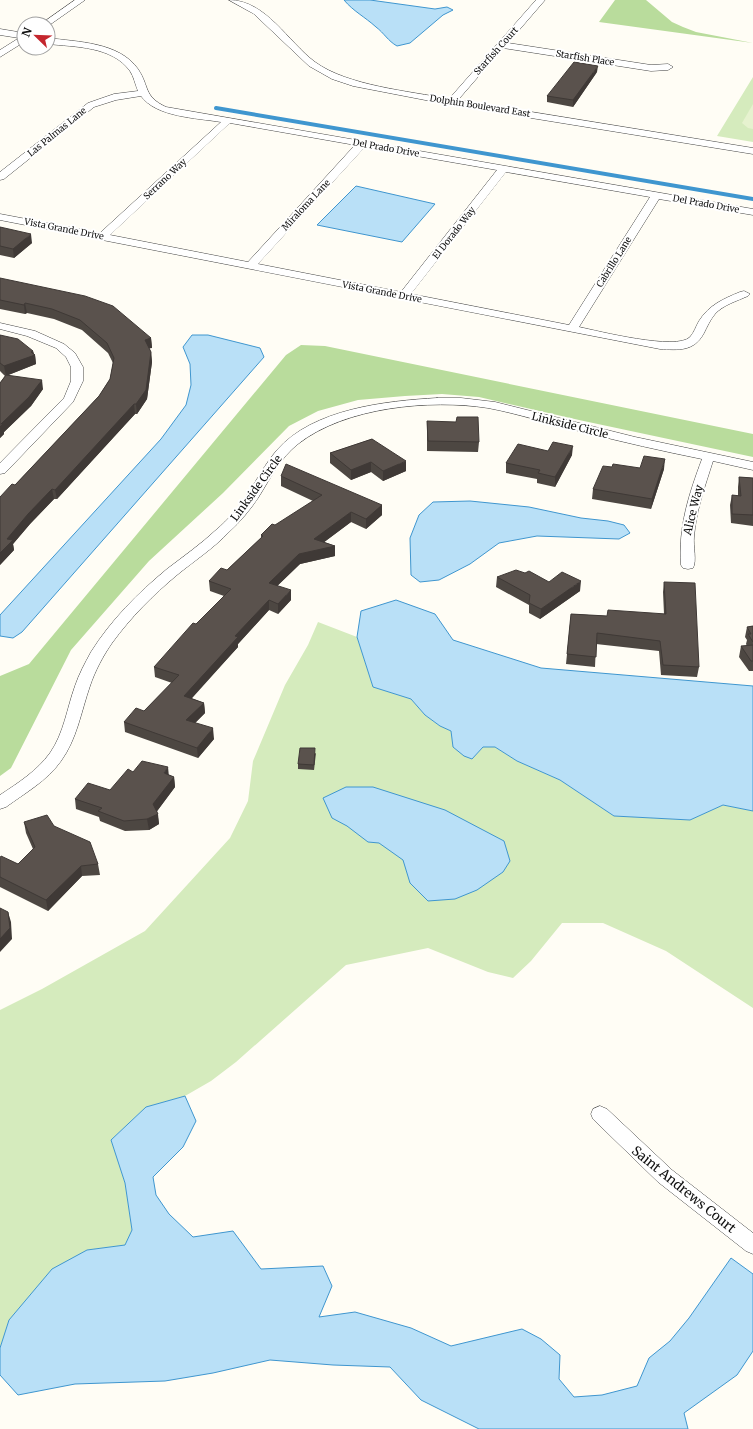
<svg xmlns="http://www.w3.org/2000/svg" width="753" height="1429" viewBox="0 0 753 1429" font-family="Merriweather,serif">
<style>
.green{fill:#d5ebbd}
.forest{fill:#b9dc9c}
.pitch{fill:#e6f2cf}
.water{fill:#b9e0f7;stroke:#3f96cf}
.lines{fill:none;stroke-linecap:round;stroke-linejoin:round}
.stream{stroke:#3f96cf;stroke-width:4}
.street-casing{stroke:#444;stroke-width:1}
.street{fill:#fff;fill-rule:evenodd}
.wall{fill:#4d4742}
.shaded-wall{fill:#3f3936}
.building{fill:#5a524d;stroke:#3f3936}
.labels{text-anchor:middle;stroke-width:4;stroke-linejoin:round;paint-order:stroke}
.far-street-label{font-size:9px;fill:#111;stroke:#fff}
.street-label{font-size:11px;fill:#111;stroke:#fff}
.near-street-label{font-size:13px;fill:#111;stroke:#fff}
</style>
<rect width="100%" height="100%" fill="#fffdf5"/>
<!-- green -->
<path class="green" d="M753,77V142L717,136Z
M318,622L357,637L373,687L411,699L425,715L440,726L451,731L453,747L472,759L483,747H495L517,761L560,780L614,816L690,820L723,805L753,811V1008L666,951L603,923H562L531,961L513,978L488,972L428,948L346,965L236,1062L211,1081L185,1096L146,1107L111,1140L125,1183L132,1230L125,1245L87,1250L9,1320L0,1348V1010L42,989L145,931L230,838L248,801L253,761L285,685L308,645Z"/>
<!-- forest -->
<path class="forest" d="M615,0H646L672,22L683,27L696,32L753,43L599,22Z
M301,345L325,346L753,434V457L579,420L479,397L442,394L405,396L358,400L318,411L289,426L223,493L149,561L71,650L11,768L0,776V676L29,664L286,355Z"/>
<!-- pitch -->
<path class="pitch" d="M753,104V129L748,128L742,123Z"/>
<!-- water -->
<path class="water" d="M344,0H370L435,9L447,7L453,10L443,15L410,43L397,46C388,41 384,33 376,27C365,17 353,11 344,0Z
M356,186L435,204L402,242L317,225Z
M192,335H208L260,348L264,357L22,632L13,638L0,636V615L161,439L186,405L191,385L190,364L183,347Z
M470,501L529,507L581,518L608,521L624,525L630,533L619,539L537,536L499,543L470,564L439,580L420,582L411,575L410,538L419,515L433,502Z
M396,600L435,614L453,640L541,668L753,686V811L723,805L690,820L614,816L560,780L517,761L495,747H483L472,759L464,756L453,747L451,731L440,726L425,715L411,699L373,687L357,637L361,611Z
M346,787H373L445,810L504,841L510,861L503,872L477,890L455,899L428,901L410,883L403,860L379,843L368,842L347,826L332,818L323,798Z
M185,1096L196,1121L183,1147L153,1177L156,1195L169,1214L193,1237L233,1231L261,1269L323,1266L332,1286L319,1317L355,1312L411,1328L451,1346L522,1329L541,1339L560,1355L559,1379L574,1397L602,1395L637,1386L649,1358L670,1341L689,1318L731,1258L753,1274V1351L737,1375L684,1413L688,1429H479L421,1400L390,1367L333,1365L270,1360L213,1373L165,1381L75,1384L18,1395L0,1375V1348L9,1320L52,1269L87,1250L125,1245L132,1230L125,1183L111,1140L146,1107Z"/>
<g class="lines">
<!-- stream -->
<path class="stream" d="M216,108L753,199"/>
<defs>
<path id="street" d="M75,0H85L48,26V24H41Z
M229,0C266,0 288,42 315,62C348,86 409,91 449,99L536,0H545L508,43L651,65L668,64L673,67L668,70L651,71L503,48L458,100L753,148V154L451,105L353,86L332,79L309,66L254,14Z
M0,29L24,33V42L0,57V50L19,38L0,35Z
M48,38C78,42 119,42 138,69C150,87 143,96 166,107L753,209V215L659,199L579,327C598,331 677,351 690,337C694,333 696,326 699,321C709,305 723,299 740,292L744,291L750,294L748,296C737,301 723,305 715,314C710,320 707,327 704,333C694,352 678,350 660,349L0,220V214L100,233L221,122C196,118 156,117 141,96L116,100L94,107L4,179L0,180V172L88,103L114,94L138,91C135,84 134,77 130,71C112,46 75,47 48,44ZM230,123L355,145L248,262L110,235ZM365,147L497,170L401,292L258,264ZM506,172L650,197L569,325L411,294Z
M0,323L35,331L64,344L75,353L83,367V381L73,402L5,473L0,474V463L64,398L71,381V367L66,357L56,348L27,336L0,329Z
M437,398H461L495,402L635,437L753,462V470L713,461C705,486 696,511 694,537C693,546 697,561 693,568L688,569L683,568L681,565C678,527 689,494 702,459C662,451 623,442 583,432C552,425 520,414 488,408C430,399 345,407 298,444C280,458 270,479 258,498C250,510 240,522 229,532C214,548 194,561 177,575C153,595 131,617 112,643C103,656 95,671 90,686C81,712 77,739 61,761C47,781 25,793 6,807L0,809V795C18,783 37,771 50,753C64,733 67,708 75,686C79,674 85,663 91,652C111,620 138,593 167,569C184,556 201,544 216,530C228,520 239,507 247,495C257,480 265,464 277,450C313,409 385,401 437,398Z
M600,1106L607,1109L672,1170L753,1233V1254L746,1251L658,1182L593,1119L591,1114L593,1109Z"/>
</defs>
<!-- street casing -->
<use href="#street" class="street-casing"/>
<!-- street -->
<use href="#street" class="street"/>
</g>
<!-- wall -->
<path class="wall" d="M597,72L573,107L547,102V96Z
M0,227L32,243L14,258L0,255Z
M0,278L151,338L152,348H149L151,352L152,362L147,399L137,414H135L57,499H54L30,524L13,544L14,550L0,565L15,485L99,396L110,379L113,363L108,353L82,330L54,319L27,313L25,314L0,309Z
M0,335L33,351L34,354L35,355L36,364L8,375L43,389L31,406L4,432V434L0,438V383L5,376L0,371Z
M427,421L479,442L478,452L427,451Z
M372,439L406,471L383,481L371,472L351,480L330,463V453Z
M548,451L572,455L555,487L537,483V479L506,473V463Z
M612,467L664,469L651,509L592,499L593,489Z
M281,476L382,505V515L366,529L351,522L324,542L335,546V556L300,564L277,586L291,600L278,614L269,610L238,644V647L191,698L204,703L205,713L195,723L214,739L198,758L125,732L124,722L144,711L172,683L155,677L154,667L224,596L210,591L209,581L227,570L261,538V535L313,501L281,486Z
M739,477L753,478V526L731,523L730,505L732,495L738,496V487Z
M497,577L549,582L580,591L540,619L529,613V605L496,587Z
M664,582L699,667L697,677L661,675L659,651L596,644L595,667L566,664L571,614L607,616L664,614L663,592Z
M753,626V671H749L739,657L741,646H747L746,644L747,640L745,637L747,627Z
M316,753L314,770L298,769V764Z
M133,772L169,775L174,777L175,787L157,811L159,824L149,830L125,831L100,821L99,817L76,809L75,799L110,790Z
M24,822L54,826L98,864L100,875L82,876L48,911L0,887V858L18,864L33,849L26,833Z"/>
<!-- shaded-wall -->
<path class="shaded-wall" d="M598,66L597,72L573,107V100Z
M31,234L32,243L14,258L13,249Z
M25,303L27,313L25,314L24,305Z
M151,338L152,348L146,349L145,340Z
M33,351L34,355H35L36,364L6,376L4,366Z
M151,352L152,362L147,399L137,414L136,404Z
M42,380L43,389L31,406L4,432V434L0,438V427L1,424Z
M134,404L135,414L57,499L55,490Z
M573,446L572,455L555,487V477Z
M665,459L664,469L651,509L652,499Z
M406,461V471L383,481V471Z
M371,462V472L351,480V470Z
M52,489L54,499L30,524L13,544L14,550L0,565V553L7,539L28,514Z
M382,505V515L366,529V519Z
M351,512V522L315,549L314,539Z
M335,546V556L300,564L270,593L269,583L299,554Z
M581,581L580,591L540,619L541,609Z
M291,590V600L278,614V604Z
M269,600V610L238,644V647L185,706L184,696L235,636Z
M204,703L205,713L187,731L186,720Z
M213,728L214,739L198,758L197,748Z
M168,767L169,777L164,773Z
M174,777L175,787L155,814L153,804Z
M158,814L159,824L149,830L147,819Z
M81,866L82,876L48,911L46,900Z
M8,912L11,922L12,939L0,952V939Z"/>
<!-- building -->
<path class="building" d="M574,62L598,66L573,100L547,96Z
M0,227L31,234L13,249L0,246Z
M0,278L85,296L113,306L151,338L145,340L151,352L146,390L136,404H134L55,490L52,489L28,514L7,539L13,540L0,553V497L12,484L15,485L99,396L110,379L114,358L107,343L80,320L52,309L25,303L24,305L0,300Z
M0,335L18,339L33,351L31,352L35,355L4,366L0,363Z
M6,375L42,380L29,397L1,424H3L0,427V383Z
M457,417H478L479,442L428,441L427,421L456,422Z
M372,439L406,461L383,471L371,462L351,470L330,453Z
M553,442L573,446L555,477L538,473L540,470L506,463L518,444L548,451Z
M644,456L665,459L652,499L593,489L603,466L612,467L613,464L640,468Z
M286,464L382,505L366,519L351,512L314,539L335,546L299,554L269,583L291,590L278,604L269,600L235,636L238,637L184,696L204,703L186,720L213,728L197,748L124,722L136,708L144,711L179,675L154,667L193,623L196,624L231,589L209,581L221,568L227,570L263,536L261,535L272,524L275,525L322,495L281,476Z
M739,477L753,478V515L732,514V495L741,496Z
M516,570L525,573L529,571L549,582L562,572L581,581L541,609L529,603L530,595L497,577Z
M664,582L695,583L699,667L663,665L660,641L597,633L596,657L567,654L571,614L607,616L608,610L666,614Z
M753,626V642L748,634H751L747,627Z
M753,645V661H751L741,646Z
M300,748H315L314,765L298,764Z
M142,761L168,767L164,773L174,777L153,804L158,814L147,819L124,821L98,811L102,808L75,799L88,783L110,790L128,769L133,772Z
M47,815L54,826L90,842L98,864L81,866L46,900L0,877V858L1,856L18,864L35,847L24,822Z
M0,908L8,912L10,928L0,939Z"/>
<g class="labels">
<!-- far-street labels -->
<g class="far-street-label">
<text transform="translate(496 51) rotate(-48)" y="3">Starfish Court</text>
<text transform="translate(585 58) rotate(9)" y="3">Starfish Place</text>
<text transform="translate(480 106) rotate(9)" y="3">Dolphin Boulevard East</text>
<text transform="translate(57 132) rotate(-39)" y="3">Las Palmas Lane</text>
<text transform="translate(386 148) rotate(10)" y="3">Del Prado Drive</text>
<text transform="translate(165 179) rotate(-43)" y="3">Serrano Way</text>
<text transform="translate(706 204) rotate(10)" y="3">Del Prado Drive</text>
<text transform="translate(306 205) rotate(-47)" y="3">Miraloma Lane</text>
<text transform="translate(64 229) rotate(11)" y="3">Vista Grande Drive</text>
<text transform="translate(454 233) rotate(-52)" y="3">El Dorado Way</text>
<text transform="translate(614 262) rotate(-58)" y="3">Cabrillo Lane</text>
<text transform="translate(382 292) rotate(11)" y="3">Vista Grande Drive</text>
</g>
<!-- street labels -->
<g class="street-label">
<text transform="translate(570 425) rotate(14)" y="4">Linkside Circle</text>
<text transform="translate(256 488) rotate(-54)" y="4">Linkside Circle</text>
<text transform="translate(693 510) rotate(-76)" y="4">Alice Way</text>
</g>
<!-- near-street labels -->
<g class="near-street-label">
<text transform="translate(684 1189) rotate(39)" y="5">Saint Andrews Court</text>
</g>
</g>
<!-- north arrow -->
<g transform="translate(36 36) rotate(293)"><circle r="19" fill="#ffffff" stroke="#a0a0a0"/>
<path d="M0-3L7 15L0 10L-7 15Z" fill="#c4262e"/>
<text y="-6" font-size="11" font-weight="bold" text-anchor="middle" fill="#111111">N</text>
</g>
</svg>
